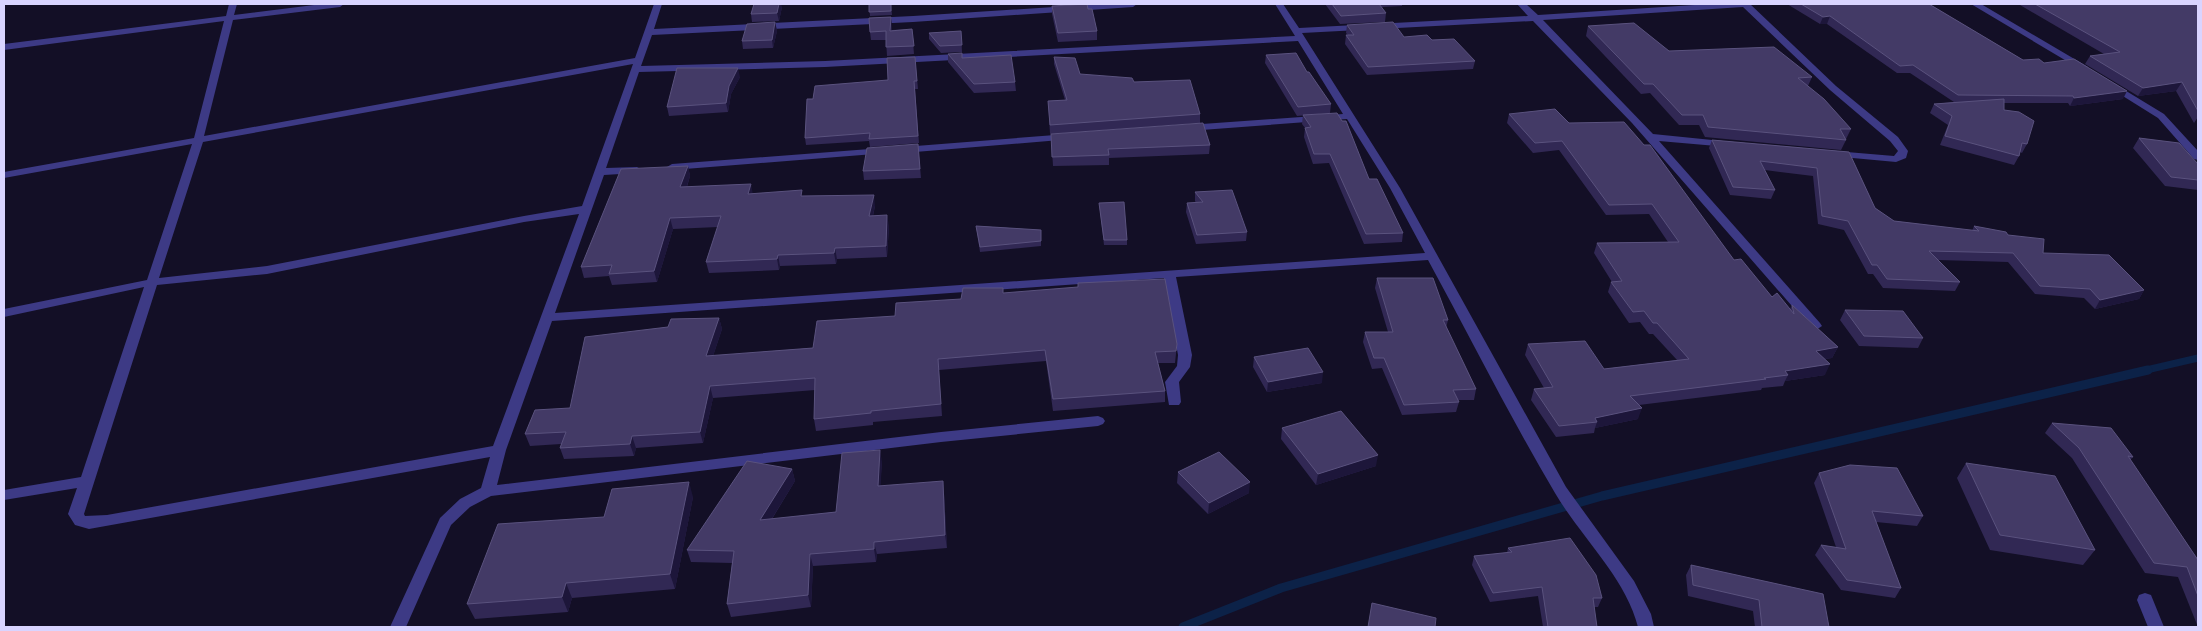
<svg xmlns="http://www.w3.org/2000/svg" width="2202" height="631" viewBox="0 0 2202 631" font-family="'Open Sans',sans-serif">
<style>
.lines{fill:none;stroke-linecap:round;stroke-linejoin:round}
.stream-far1{stroke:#0c2248;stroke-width:7}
.stream{stroke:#0c2248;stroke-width:9}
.minor{fill:#3d3a85;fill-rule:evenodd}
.wall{fill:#312854}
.shaded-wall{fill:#1d163a}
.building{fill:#433a66;stroke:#5a527e}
</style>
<rect width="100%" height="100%" fill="#130f26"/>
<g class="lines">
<!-- stream-far1 -->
<path class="stream-far1" d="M2142,371L2198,358"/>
<!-- stream -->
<path class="stream" d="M1183,627L1281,588L1602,496L2148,370"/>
<!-- minor -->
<path class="minor" d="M229,4H237L234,15L322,4H344L340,7L233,20L204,136L635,58L654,4H662L654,29L913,16L1100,4H1137L1133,7L913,22L652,35L641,66L825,61L1295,36L1275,4H1283L1299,28L1528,16L1517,4H1526L1538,15L1710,4H1750L1836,86L1898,137L1908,151L1906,158L1896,162L1831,156L1830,154L1835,151L1894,156L1898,151L1890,141L1830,90L1743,7L1543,20L1653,134L1732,142L1733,144L1728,147L1659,141L1820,323L1822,326L1816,330L1812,329L1632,123L1533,21L1302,33L1400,188L1566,487L1634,581L1651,614L1654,627H1638C1626,578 1580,536 1555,493C1510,417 1470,337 1428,260L1176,277L1192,355L1190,367L1179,382L1181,402L1179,405H1169L1165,382L1177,366L1178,355L1164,278L552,321L506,450L497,485L941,432L1098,416L1103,418L1105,421L1103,424L1098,426L941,442L491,496L470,507L451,525L406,627H390L440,518L460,499L481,488L490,457L89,529L75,525L68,514L77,488L4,500V490L81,477L144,287L4,317V309L147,280L192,144L4,178V172L194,138L224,21L4,50V44L226,16ZM1298,41L1343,114L1188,125L1183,128L1188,131L1347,119L1390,188L1425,253L555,313L604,175L637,173L642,170L637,167L606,168L639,72L825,67ZM633,64L582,206L524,216L267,266L159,278L203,142ZM579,214L493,446L107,515L85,516L84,514L157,285L267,274L524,222Z
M1971,4H1981L2088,67L2086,69H2080Z
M2113,83L2164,114L2198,151V160L2194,159L2158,118L2110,88L2108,86Z
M1068,134L1073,137L1072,139L903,153L898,150L903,147Z
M883,148L887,149V153L672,170L667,167L672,164Z
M2145,593L2151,595L2164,627H2148L2137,600L2139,595Z"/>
</g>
<!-- wall -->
<path class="wall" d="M869,4H891L892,15L870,16Z
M1050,4H1075L1051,5Z
M1325,4H1402V6L1382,7L1386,13L1385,22L1340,24Z
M1787,4H1929L2023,60L2044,63L2123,99L2070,106L2068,103H2004V110L2027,144L2022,153L2020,152L2019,156L2014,165L1940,145L1948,125L1930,113L1934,104L1954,102L1910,73H1897L1827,24H1820Z
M2021,4H2198V117L2194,123L2176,91L2138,96L2085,64L2090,56L2104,54L2020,5Z
M1052,6L1097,31V40L1058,42L1052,14Z
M782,7L779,21L752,22L751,14Z
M775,22L777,31L773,48L743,49L742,41Z
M892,25V30L912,29L914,54L887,56L886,40H871L870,32Z
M1347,25L1404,37L1432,40L1475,61L1473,69L1367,75L1345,44L1346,35H1348L1346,33Z
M1588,26L1669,51L1812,77L1808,86L1851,129L1846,139H1845L1846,140L1841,150L1705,137L1699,125H1679L1650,93L1641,94L1586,36Z
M961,31L962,52L941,53L929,39V33Z
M948,54L962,58L1015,82L1016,91L974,93L948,62Z
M1266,55L1307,72L1331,104L1330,113L1297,116L1265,63Z
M915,57L918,89H915L919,143L870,147L869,141L806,145L805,138L813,99L888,80Z
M1054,57L1080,74L1134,82L1200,114V123L1050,134L1048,101L1065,100L1054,64Z
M740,77L731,94L728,112L669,116L667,107Z
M1509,114L1569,123L1734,260L1772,297L1790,309L1792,305L1838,347L1832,358L1825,359V375L1785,381L1783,386L1762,388L1761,390L1639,405L1638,419L1595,428L1594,433L1556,437L1531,400L1534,389L1544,388L1525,355L1528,344L1604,369L1677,360L1653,334H1649L1640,322L1629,323L1608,292L1611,282H1612L1594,253L1597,243L1668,242L1649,214L1606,215L1559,150L1533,153L1507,123Z
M1303,115L1369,179L1403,233L1402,242L1364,244L1329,163L1313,164L1304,137L1305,128L1302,124Z
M1051,134L1210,145L1209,154L1109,158V165L1053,166Z
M2139,138L2198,164V190L2165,186L2133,148Z
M1712,140L1849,152L1875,208L1894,221L1972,231L1974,226L2008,235L2043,253L2144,290L2139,299L2095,309L2084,298L2035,294L2008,262L1938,260L1960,282L1955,291L1883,288L1873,274H1868L1844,230L1818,224L1813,176L1765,170L1775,190L1771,199L1730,195L1709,148Z
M918,144L921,178L864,180L863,171Z
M688,166L690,176L687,187L753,193L803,196L875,206L873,216L889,226L887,257L837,259L836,264L780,266L779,270L709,273L706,262L718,227L673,229L657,282L612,285L609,276L584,278L581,267Z
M1195,192L1247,232L1246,241L1196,244L1186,212L1187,203H1196L1195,201Z
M1099,203L1127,240V245H1104Z
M976,226L1041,230V246L980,252Z
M1377,278L1448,320L1446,328L1476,389L1474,400H1458L1459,402L1456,412L1402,415L1382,368L1372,369L1363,342L1365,332H1388L1375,288Z
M1003,288V293L1177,344L1175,363H1158L1165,391V402L1053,411L1046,361L939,370L942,416L873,422V425L816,431L814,419L815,390L713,398L703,443L636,448L634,456L564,459L560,448L561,444L530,446L525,434L570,408L668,327L719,318L722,329L713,356L813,348L895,316Z
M1845,310L1923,338L1918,348L1859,346L1840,320Z
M1254,357L1322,383L1267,392L1253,367Z
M2052,423L2133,457L2130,460L2198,560V627L2178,577L2145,573L2072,458L2045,433Z
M1282,428L1376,466L1316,485L1281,439Z
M882,462L880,486L944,493L947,548L877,554L876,562L813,566L811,607L731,617L727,604L732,563L691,562L687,550L792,469L795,481L772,519L836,512Z
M1966,463L2095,550L2083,565L1990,550L1957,478Z
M1178,472L1249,493L1208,514L1177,483Z
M1819,473L1923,516L1917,526L1876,522L1901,588L1895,598L1841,590L1815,555L1821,545L1836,547L1814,483Z
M693,497L675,589L572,598L568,612L475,619L467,604L604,517Z
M1508,548L1602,598L1598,607H1594L1597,627H1543L1538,596L1490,602L1472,565L1474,556L1507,553Z
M1691,565L1829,627H1755L1753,611L1688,596L1686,575Z"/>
<!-- shaded-wall -->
<path class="shaded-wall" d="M779,4H781L782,7L779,21L777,13Z
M1830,16L1827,24H1820L1823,17Z
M891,17L892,25L891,39L890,31Z
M775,22L777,31L773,48L772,40Z
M738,68L740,77L731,94L728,112L726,103L729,86Z
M2182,82L2176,91L2138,96L2143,88Z
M2127,91L2123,99L2070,106L2074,98Z
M688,166L690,176L683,198L680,187Z
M751,184L753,195L748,194Z
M874,195L875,206L870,227L869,216Z
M887,215L889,226L887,257L886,246Z
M670,218L673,229L657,282L654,271Z
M835,248L837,259L836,264L834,253Z
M778,255L780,266L779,270L777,259Z
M2144,290L2139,299L2095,309L2100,300Z
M719,318L722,329L709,368L706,356Z
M1838,347L1832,358L1810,361L1816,351Z
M1830,364L1825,375L1785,381L1788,375L1785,371Z
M1323,372L1322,383L1267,392L1268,382Z
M710,386L713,398L703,443L700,432Z
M1642,408L1638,419L1595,428L1597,422L1595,418Z
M632,436L636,448L634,456L630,444Z
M880,450L882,462L880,499L878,486Z
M1378,455L1376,466L1316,485L1318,474Z
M792,469L795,481L763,533L760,520Z
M943,481L944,493L947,548L945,535Z
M689,482L693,497L675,589L670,574Z
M1250,482L1249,493L1208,514L1209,503Z
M874,542L877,554L876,562L874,549Z
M810,554L813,566L811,607L808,595Z
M566,583L572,598L568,612L562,597Z"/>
<!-- building -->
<path class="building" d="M754,4H779L777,13L751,14Z
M869,4H891V11L869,12Z
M1087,4L1088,9H1092L1097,31L1058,33L1052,6Z
M1332,4H1379L1386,13L1341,16Z
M1801,4H1929L2023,60L2039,59L2044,63L2074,59L2127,91L2074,98L2073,96L1958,95L1913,65L1900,66L1830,16L1823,17Z
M2035,4H2198V111L2182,82L2143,88L2090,56L2120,52Z
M891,17L890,31L912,29L914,46L886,47V31L870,32L869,18Z
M775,22L772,40L742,41L747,24Z
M1393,22L1404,37L1427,35L1432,40L1454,39L1475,61L1368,67L1346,35H1354L1347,25Z
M1634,23L1669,51L1774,47L1812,77L1798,78L1824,99L1851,129H1840L1846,140L1708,127L1703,115H1682L1653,84H1644L1588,26Z
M961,31L962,45L940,46L929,33Z
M962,53V58L1011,55L1015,82L974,84L948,54Z
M1296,53L1307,72H1309L1331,104L1298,107L1266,55Z
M915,57L917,81H914L918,136L869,139L870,133L805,138L807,99H813L815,86L888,80L887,58Z
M1054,57L1075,58L1080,74L1132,78L1134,82L1190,80L1200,114L1050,125L1048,101L1067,100Z
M677,68H738L729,86L726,103L667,107Z
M2004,99V110L2019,112L2034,121L2027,144L2022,143L2019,156L1945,136L1952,116L1934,104Z
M1555,109L1569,123L1624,122L1644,145H1650L1734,260L1741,259L1772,297L1777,293L1794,314L1792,305L1838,347L1816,351L1830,364L1785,371L1788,375L1764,378L1766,379L1630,396L1642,408L1595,418L1597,422L1559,426L1534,389L1553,387L1528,344L1585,341L1604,369L1689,359L1657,323H1653L1644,311L1633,312L1611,282L1622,281L1597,243L1679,242L1652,204L1609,205L1562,141L1535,143L1509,114Z
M1337,113L1342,121H1346L1369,179H1377L1403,233L1366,234L1330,154H1314L1305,128L1311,127L1303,115Z
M1203,123L1210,145L1108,149L1109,155L1052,157L1051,134Z
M2139,138L2179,143L2198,164V180L2171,177Z
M1712,140L1849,152L1875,208L1894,221L1979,231L1974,226L2006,232L2008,235L2044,239L2043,253L2109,255L2144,290L2100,300L2090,289L2040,286L2013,253L1929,251L1960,282L1887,279L1877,265H1872L1848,221L1822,216L1817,168L1760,161L1775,190L1733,187Z
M918,144L920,169L863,171L867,148Z
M688,166L680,187L751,184L748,194L802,190L801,196L874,195L869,216L887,215L886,246L835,248L834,253L778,255L777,259L706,262L721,216L670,218L654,271L609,274L612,265L581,267L621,169Z
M1232,190L1247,232L1197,235L1187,203L1203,202L1195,192Z
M1124,202L1127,240H1104L1099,203Z
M976,226L1041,230V241L980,247Z
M1377,278H1433L1448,320H1443L1476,389L1453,390L1459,402L1404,405L1384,358H1374L1365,332H1393Z
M1165,279L1177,344L1176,351L1155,352L1165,391L1053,399L1045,350L938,359L941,404L871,411V413L814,419L815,378L710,386L700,432L632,436L630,444L560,448L566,432L525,434L535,410L570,408L585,337L668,327L671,319L719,318L706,356L813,348L817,321L895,316L896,303L961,299L963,288H1003V293L1078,287V283Z
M1845,310L1903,311L1923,338L1864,336Z
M1308,348L1323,372L1268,382L1254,357Z
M1341,411L1378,455L1318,474L1282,428Z
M2052,423L2111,428L2133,457L2128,456L2198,560V596L2187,567L2154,563L2079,448Z
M880,450L878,486L943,481L945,535L874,542V549L810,554L808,595L727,604L734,551L687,550L747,461L792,469L760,520L836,512L842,453Z
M1219,452L1250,482L1209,503L1178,472Z
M1966,463L2055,476L2095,550L2000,535Z
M1850,465L1897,468L1923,516L1872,511L1901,588L1847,580L1821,545L1846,549L1819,473Z
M689,482L670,574L566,583L562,597L467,604L498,524L604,517L612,489Z
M1570,538L1596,575L1602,598H1593L1597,627H1548L1542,587L1493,593L1474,556L1512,552L1508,548Z
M1691,565L1823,594L1829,627H1762L1759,600L1693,585Z
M1372,603L1436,618L1435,627H1368Z"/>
<!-- border -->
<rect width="2202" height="631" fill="none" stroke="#d9d4ff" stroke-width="10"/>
</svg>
